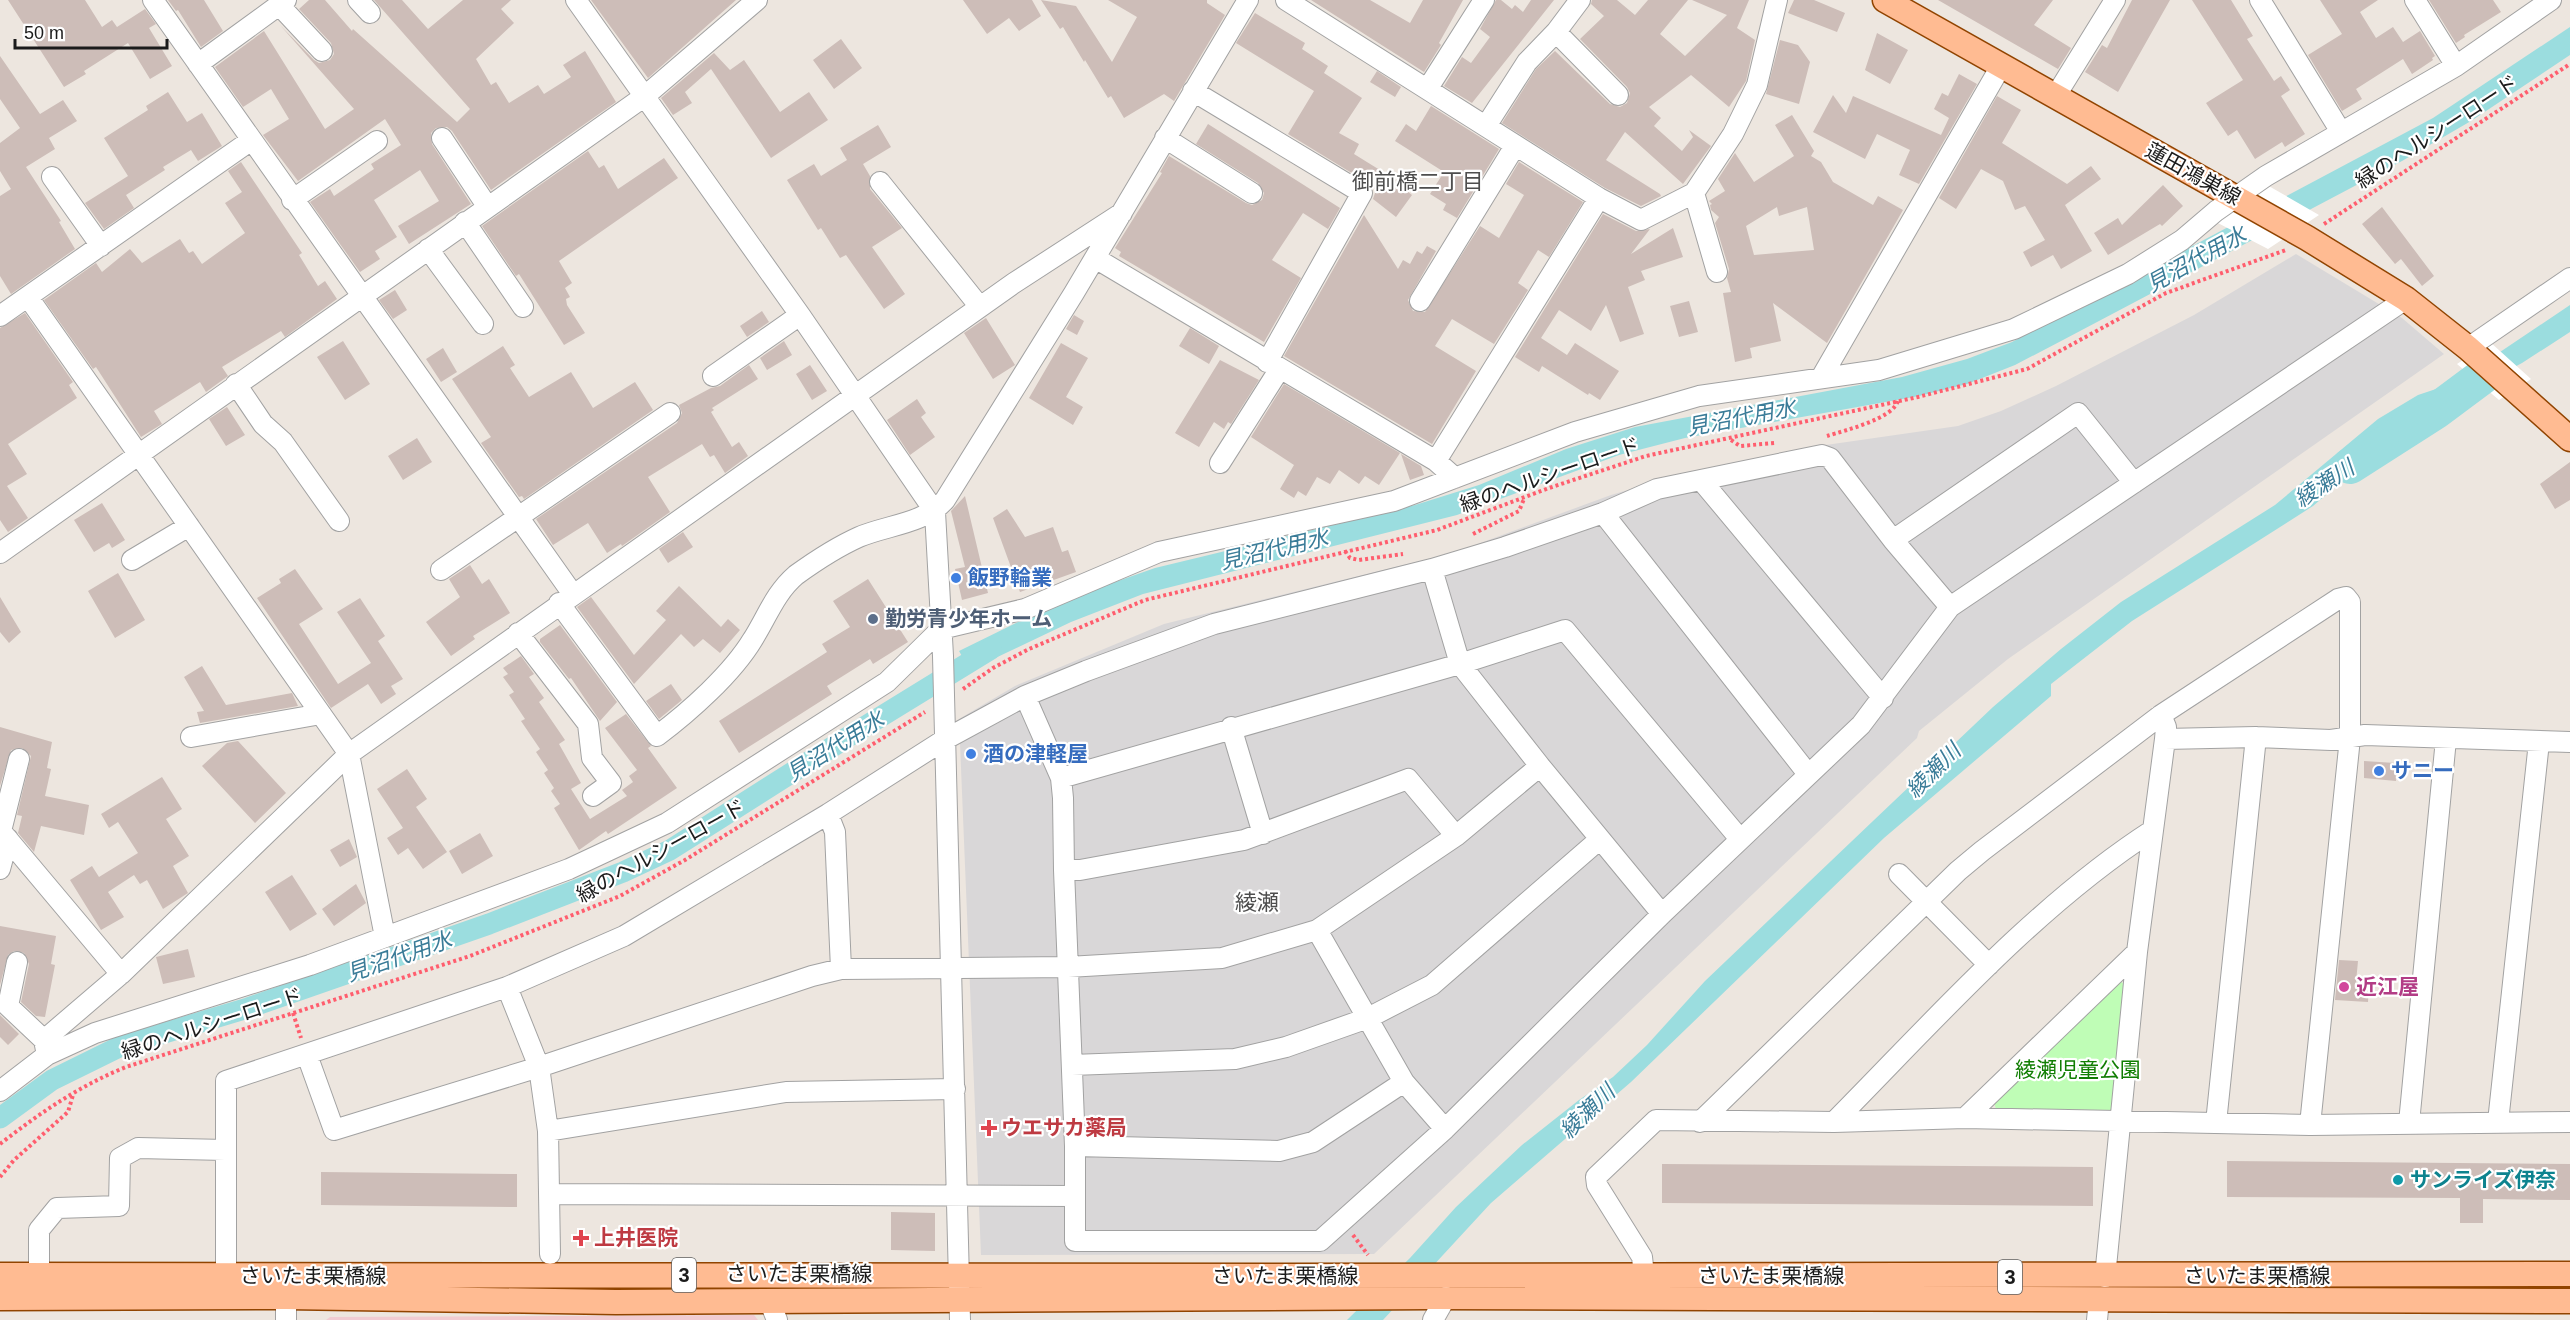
<svg xmlns="http://www.w3.org/2000/svg" width="2570" height="1320" viewBox="0 0 2570 1320" font-family="Arial,'Noto Sans JP',sans-serif">
<style>
.residential{fill:#d9d7d8}
.commercial{fill:#f1ccd2}
.park{fill:#bffdb6}
.water{fill:#9bdddf}
.pier{fill:#fff}
.lines{fill:none;stroke-linecap:round;stroke-linejoin:round}
.canal{stroke:#9bdddf;stroke-width:21}
.river{stroke:#9bdddf;stroke-width:36}
.building{fill:#cdbdb8;fill-rule:evenodd}
.minor-casing{stroke:#a2a2a2;stroke-width:22}
.major-casing{stroke:#914400;stroke-width:27}
.path{stroke:#ff5e6e;stroke-width:4;stroke-dasharray:3 3;stroke-linecap:butt}
.minor{stroke:#fff;stroke-width:20}
.major{stroke:#ffbb92;stroke-width:24}
.shop-dot{fill:#3f7fe0;stroke:#fff;stroke-width:2}
.service-dot{fill:#5c6f8a;stroke:#fff;stroke-width:2}
.hotel-dot{fill:#d1479c;stroke:#fff;stroke-width:2}
.health-dot{fill:#e0444e;stroke:#fff;stroke-width:2}
.culture-dot{fill:#0f9aa8;stroke:#fff;stroke-width:2}
.labels{text-anchor:middle;stroke-width:4.5;stroke-linejoin:round;paint-order:stroke}
.shield{fill:#fff;stroke:#5f5f5f;stroke-width:1.5}
.shield-label{font-size:20px;font-weight:bold;fill:#1b1b1b}
.street-label{font-size:21px;fill:#1b1b1b;stroke:#fff}
.shop-label{font-size:21px;font-weight:bold;fill:#366cbe;stroke:#fff;text-anchor:start}
.service-label{font-size:21px;font-weight:bold;fill:#4e5e75;stroke:#fff;text-anchor:start}
.hotel-label{font-size:21px;font-weight:bold;fill:#b23c85;stroke:#fff;text-anchor:start}
.park-label{font-size:21px;fill:#117e03;stroke:#fff}
.health-label{font-size:21px;font-weight:bold;fill:#be3a42;stroke:#fff;text-anchor:start}
.culture-label{font-size:21px;font-weight:bold;fill:#0d838f;stroke:#fff;text-anchor:start}
.neighbourhood-label{font-size:22px;fill:#4e4e4e;stroke:#fff}
.water-label{font-size:22px;font-style:italic;fill:#3a7c98;stroke:#fff}
</style>
<rect width="100%" height="100%" fill="#ede6df"/>
<!-- residential -->
<path class="residential" d="M2296,254L2402,318L2444,354L2008,659L1919,731L1917,738L1374,1254L981,1255L959,719L1015,686L1164,624L1456,552L1611,495L1675,476L1812,447L1958,426L2001,411L2056,386L2194,315Z"/>
<!-- commercial -->
<path class="commercial" d="M754,1315L758,1320H326L330,1317Z"/>
<!-- park -->
<path class="park" d="M2116,977L2126,986L2113,1110L1996,1109L1993,1099Z"/>
<!-- water -->
<path class="water" d="M2570,27V55L2471,121L2402,161L2063,340L2015,365L1967,384L1919,396L1685,438L1619,455L1457,515L1143,594L1071,622L970,670L959,651L1061,601L1155,568L1415,505L1479,485L1566,449L1635,427L1902,377L1967,359L2012,342L2433,118Z
M2570,305V332L2522,363L2409,424L2313,506L2132,621L2051,684V696L1884,838L1631,1082L1491,1203L1383,1320H1347L1410,1258L1456,1207L1522,1145L1579,1100L1613,1077L1647,1045L1705,981L1873,821L1993,707L2061,649L2121,602L2275,505L2378,419L2418,395L2454,383Z"/>
<!-- pier -->
<path class="pier" d="M2267,185L2319,215L2268,249L2214,221Z
M2490,342L2531,379L2499,400L2457,364Z"/>
<g class="lines">
<!-- canal -->
<path class="canal" d="M0,1118L52,1080L121,1046L248,1008L489,924L623,872L670,850L851,735L991,649"/>
<!-- river -->
<path class="river" d="M2350,466L2436,411L2483,376"/>
</g>
<!-- building -->
<path class="building" d="M8,0H85L102,27L112,20L117,27L145,9L156,24L149,28L172,66L150,79L128,43L84,71L86,74L64,87Z
M168,0H204L223,31L201,47L178,10L176,11Z
M309,0H325L352,31L353,29L457,122L470,109L374,0H402L428,29L463,0H511L501,9L514,23L476,59L491,85L496,82L509,103L538,85L544,94L571,77L563,65L585,51L616,102L491,190L452,131L447,127L436,128L431,133L432,144L471,204L409,244L398,226L439,201L420,170L374,200L397,237L375,251L380,259L360,272L310,202L330,189L334,196L374,169L371,164L401,145L385,119L298,181L263,135L289,119L271,89L243,107L215,67L264,31L325,129L354,109L280,25L314,60L319,63L330,60L334,54L331,43L299,9Z
M591,0H736L648,78Z
M963,0H1032L1041,16L1019,31L1009,18L987,34Z
M1041,0L1076,6L1112,62L1137,17L1108,0H1207V3L1225,15L1174,101L1164,94L1124,118L1111,96L1108,98L1085,60L1084,62L1063,27L1060,29Z
M1311,0H1370L1410,23L1423,0H1463L1439,43L1441,45L1424,72Z
M1496,0H1501L1512,9L1515,5L1523,12L1531,0H1554L1472,103L1444,86L1462,57L1471,63L1490,37L1480,29Z
M1592,0H1617L1635,15L1648,0H1688L1660,34L1685,56L1727,15L1692,0H1749L1737,28L1755,40L1746,81L1729,107L1691,75L1649,107L1661,118L1654,126L1682,151L1693,137L1689,130L1711,146L1683,184L1625,132L1606,160L1660,194L1661,196L1641,206L1605,188L1502,123L1536,69L1555,51L1610,104L1620,107L1627,103L1630,93L1627,87L1580,39L1604,16L1591,4Z
M1794,0H1814L1845,13L1837,32L1788,13Z
M1938,0H2053L2034,25L2071,48L2058,69Z
M2132,0H2170L2118,92L2085,72L2102,45L2107,48Z
M2192,0H2231L2253,36L2247,39L2274,81L2281,76L2290,90L2281,96L2305,134L2285,147L2282,142L2255,159L2237,130L2228,136L2206,103L2243,80Z
M2320,0H2378L2360,12L2376,38L2393,27L2403,42L2420,31L2435,56L2432,58L2433,60L2412,74L2403,59L2356,89L2362,99L2342,111L2308,55L2342,34Z
M2429,0H2493L2501,12L2464,35L2465,37L2456,43Z
M1255,13L1305,43L1302,49L1328,66L1324,73L1362,98L1339,133L1359,144L1354,154L1396,180L1395,182L1412,195L1396,217L1373,199L1376,190L1368,183L1288,134L1314,91L1236,43Z
M1877,33L1908,50L1890,84L1865,70Z
M841,39L862,68L834,89L813,60Z
M1780,40L1798,45L1810,62L1799,104L1766,94Z
M714,53L730,70L744,60L780,112L809,92L828,120L771,158L711,69L685,92L692,103L673,115L661,98Z
M0,56L40,114L63,100L77,121L49,138L55,149L26,167L61,221L59,222L75,249L11,294L0,276V196L11,189L0,171V143L20,128L0,99Z
M1377,71L1401,87L1395,97L1370,82Z
M1959,74L1977,84L1919,184L1899,175L1910,150L1877,134L1865,159L1813,132L1833,95L1846,113L1853,96L1941,135L1949,118L1934,109L1942,93L1948,96Z
M168,92L187,122L202,113L222,146L198,161L191,150L163,167L165,170L126,195L134,208L104,229L85,203L128,176L104,138L148,110L146,106Z
M1997,96L2021,110L2002,143L2067,184L2091,166L2101,179L2065,205L2092,251L2061,269L2053,255L2031,267L2023,252L2045,240L2025,206L2015,210L2003,181L1981,169L1956,209L1939,198Z
M1431,106L1499,149L1457,218L1443,210L1446,204L1430,194L1444,172L1395,141L1406,124L1416,131Z
M1792,115L1814,151L1811,156L1821,162L1833,182L1873,205L1878,196L1903,210L1827,343L1773,303L1781,341L1750,348L1752,358L1735,362L1723,293L1731,292L1727,278L1729,269L1715,223L1719,217L1711,210L1710,205L1712,204L1709,201L1725,191L1718,179L1735,153L1754,182L1794,156L1775,125ZM1777,207L1779,216L1807,207L1814,250L1754,255L1746,226Z
M1208,124L1340,208L1328,229L1303,213L1272,260L1301,278L1264,342L1119,256L1121,252L1115,248L1162,173L1160,172L1169,156L1246,203L1252,205L1262,200L1264,193L1258,183L1196,144Z
M878,125L891,147L863,164L870,176V189L902,228L872,247L905,294L884,309L846,255L840,258L821,228L818,230L787,180L814,164L821,176L847,160L840,148Z
M588,151L599,168L604,165L618,189L664,158L678,178L559,261L572,283L565,288L570,297L566,299L567,305L585,333L564,345L519,274L516,276L482,226Z
M241,162L302,253L299,255L318,286L325,281L337,299L285,337L281,331L222,367L228,376L206,392L200,382L154,411L162,424L141,437L96,367L93,369L44,300L96,263L102,272L130,249L142,263L180,239L189,253L193,251L202,264L245,233L225,203L242,192L228,171Z
M1519,162L1583,202L1549,257L1538,250L1518,283L1528,290L1494,344L1452,319L1435,346L1476,371L1432,444L1284,356L1364,215L1398,269L1403,260L1410,264L1417,251L1422,254L1427,246L1436,251L1408,300L1413,311L1425,312L1480,226L1499,238L1524,195L1506,184Z
M2163,185L2183,206L2162,226L2160,224L2108,255L2094,233L2118,218L2122,225Z
M2382,207L2434,276L2422,286L2401,259L2395,264L2362,224Z
M1603,214L1636,231L1650,229L1631,254L1673,228L1683,257L1641,271L1645,280L1628,287L1644,334L1620,342L1606,305L1591,331L1559,310L1541,338L1567,355L1575,343L1619,371L1600,400L1589,393L1588,395L1542,366L1539,372L1515,357Z
M395,290L407,310L393,319L379,300Z
M1689,301L1698,332L1679,337L1670,306Z
M762,311L769,322L747,337L740,326Z
M25,313L73,382L69,385L77,398L8,444L27,474L7,486L28,518L8,532L0,520V328Z
M1074,315L1084,321L1077,335L1066,329Z
M986,318L1015,365L993,379L964,333Z
M1190,328L1219,346L1209,364L1179,346Z
M343,341L370,384L345,400L317,357Z
M784,341L792,355L767,370L760,358Z
M1061,343L1088,358L1066,397L1083,407L1073,425L1029,398Z
M503,346L515,365L510,368L529,397L571,372L593,408L635,382L653,410L524,499L522,496L519,497L481,443L491,437L452,379Z
M443,348L457,372L441,382L426,359Z
M1220,360L1259,380L1231,424L1228,422L1224,429L1214,422L1199,447L1175,433Z
M749,365L758,379L712,408L714,410L711,412L732,447L739,442L748,456L725,473L714,455L710,457L702,444L648,477L670,512L622,546L621,544L607,553L588,523L553,545L536,519L677,423L682,413L679,405L711,388L720,386Z
M810,365L827,391L812,400L796,374Z
M1284,384L1400,453L1379,485L1365,476L1359,484L1339,470L1330,484L1317,477L1306,496L1298,491L1294,498L1280,489L1294,465L1251,437Z
M917,399L926,413L921,417L935,437L910,455L887,420Z
M227,407L245,435L226,446L209,419Z
M417,438L432,462L403,480L388,456Z
M1401,454L1421,466L1424,475L1410,480Z
M2570,462V500L2555,509L2540,484Z
M965,496L988,593L962,600L955,569L965,567L951,511Z
M102,503L125,540L112,548L109,543L94,552L74,520Z
M1007,509L1025,537L1053,527L1062,552L1068,550L1076,572L1020,592L993,518Z
M683,532L693,547L668,563L659,549Z
M470,565L482,584L489,579L510,613L473,636L475,639L451,656L426,622L460,597L449,579Z
M295,569L323,609L299,624L338,684L371,663L337,612L360,598L385,636L378,641L403,679L391,686L396,694L381,704L368,684L331,708L257,598L281,583L279,579Z
M118,573L145,620L115,638L88,591Z
M868,579L908,642L873,664L870,659L827,686L832,694L739,753L719,721L827,652L822,644L850,627L833,601Z
M679,586L721,627L728,619L740,630L720,653L703,639L694,647L681,634L634,684L577,607L591,597L634,655L666,620L656,611Z
M0,597L21,632L9,643L0,632Z
M560,625L617,702L600,721L571,678L569,679L540,642V639Z
M521,656L534,674L529,677L544,698L539,702L565,740L559,744L581,783L571,789L590,819L627,796L622,790L633,782L629,776L637,770L605,728L626,714L651,746L648,748L677,788L608,834L606,831L579,850L554,808L560,804L551,791L554,788L544,773L548,770L536,752L540,749L521,721L525,719L509,695L514,692L503,677L508,674L503,668Z
M202,666L226,705L292,693L298,706L200,723L197,712L204,711L184,677Z
M671,684L682,700L659,719L646,701Z
M0,727L52,742L47,768L51,769L45,796L89,805L84,835L41,826L34,852L18,833L22,816L17,815L31,756L22,748L11,750L0,786Z
M238,741L286,793L255,823L202,766L227,743Z
M2364,761L2395,763L2396,781L2364,778Z
M407,769L427,799L416,807L447,852L423,869L408,848L398,855L387,838L403,828L377,789Z
M162,777L182,809L166,819L189,856L173,866L188,893L163,909L147,880L140,884L134,875L108,892L124,917L101,930L70,880L92,866L99,877L138,853L118,822L109,828L101,814Z
M480,833L493,856L462,874L449,851Z
M349,839L357,857L340,867L330,850Z
M292,875L317,914L290,931L265,892Z
M356,884L366,903L334,926L322,909Z
M0,926L56,936L51,964L55,965L45,1017L36,1016L21,1002L29,964L24,953L14,951L8,955L0,985Z
M188,949L195,977L163,984L156,957Z
M2339,960L2358,961L2356,982L2369,983L2368,1002L2335,1000Z
M0,1015L19,1034L8,1045L0,1037Z
M2227,1161L2570,1164V1200L2483,1199V1223H2460V1198L2227,1197Z
M1662,1164L2093,1167V1206L1662,1203Z
M321,1172L517,1174V1207L321,1205Z
M891,1212L935,1213V1251L891,1250Z"/>
<g class="lines">
<defs>
<path id="minor" d="M153,0L572,593
M358,0L370,13
M576,0L800,315L935,512L943,656L960,1320
M1286,0L1599,198L1641,220L1694,193L1733,134L1757,85L1777,0
M2260,0L2341,132
M2415,0L2456,66
M280,6L322,51
M1556,32L1618,95
M198,64L286,0
M1428,88L1484,0
M1193,91L1362,193L1267,362
M2055,97L2115,0
M1486,126L1527,62L1556,32L1580,0
M442,138L487,206
M1165,138L1252,193
M52,177L101,246
M880,182L980,307
M1694,193L1717,272
M292,200L377,141
M465,222L523,307
M428,249L483,324
M1095,258L1436,461L1455,478
M28,297L349,754L385,937
M1420,301L1515,146
M0,316L250,141
M2468,348L2570,278
M713,376L800,315
M1821,378L2001,66
M236,384L263,424L283,442L339,521
M1436,461L1599,198
M1220,463L1279,370
M1701,480L1883,698
M1603,513L1808,774
M1893,540L2078,413L2134,483
M0,553L645,96L757,0
M132,560L189,526
M1432,569L1460,664L1540,766L1662,914
M441,570L670,413
M559,603L657,736C689,712 732,674 753,639C767,617 775,593 796,575C814,562 839,546 859,537C887,525 924,524 945,500L1074,293L1248,0
M518,633L588,724L592,758L611,783L593,796
M1025,696L1061,778L1063,798L1064,870L1075,1146V1241H1320L1445,1129L1662,914L1861,725L1950,607L2406,299
M1231,727L1263,834
M191,737L321,714
M2165,739L2256,737L2331,740L2365,735L2570,742
M1061,778L1460,664L1565,630L1740,839
M828,814L835,832L841,969
M0,830L121,974
M1,831L19,759
M0,869L8,839
M1064,870H1080L1244,840L1408,779L1456,836
M1899,874L1989,965
M1317,930L1404,1082L1445,1129
M17,962L8,1006L44,1040
M507,987L539,1067L548,1131L550,1254
M47,1055L44,1040L121,974L349,754L1014,283L1122,213
M307,1055L334,1130L539,1067L812,976L841,969L1068,967L1222,958L1317,930L1456,836L1540,766
M1072,1065L1235,1059L1286,1047L1368,1018L1432,985L1600,839
M0,1091L47,1055L95,1033L310,965L569,869L667,823L887,682L941,629L1025,609L1159,552L1394,501L1575,432L1699,396L1879,370L2014,329L2128,274L2182,240L2216,211L2266,176L2456,66L2551,0
M1965,1118L2137,952
M1700,1122L1958,871L1982,851L2161,715L2338,599L2346,597L2350,602V738L2310,1125
M1834,1122C1933,1022 2035,906 2153,830
M2498,1122L2539,742
M2216,1123L2256,737
M2409,1123L2446,739
M548,1131L786,1092L955,1089
M1075,1146L1279,1151L1313,1142L1404,1082
M550,1194L1075,1196
M39,1274V1230L57,1208L119,1206L120,1158L138,1148L225,1150
M1644,1275L1642,1257L1597,1185L1596,1177L1656,1120L1834,1122L1965,1118L2310,1125L2570,1122
M226,1276V1081L507,987L624,936L828,814L944,740L1025,696L1086,671L1214,624L1432,569L1505,547L1603,513L1657,489L1822,455L1830,458L1893,540L1950,607
M2105,1277L2137,952L2165,739L2166,727L2161,715
M286,1297V1320
M769,1300L777,1320
M1433,1320L1446,1297
M2097,1320L2099,1299"/>
<path id="major" d="M1885,0L2307,238L2406,299L2468,348L2570,439
M0,1275C857,1274 1713,1279 2570,1274
M0,1298L286,1297L616,1302L1432,1297L2570,1301"/>
</defs>
<!-- minor casing -->
<use href="#minor" class="minor-casing"/>
<!-- major casing -->
<use href="#major" class="major-casing"/>
<!-- path -->
<path class="path" d="M2324,224L2570,64
M1827,436C1846,430 1892,419 1898,401
M1731,440L1740,446L1775,443
M1473,534L1519,511L1524,499
M1345,551L1350,558L1359,560L1403,554
M963,689L993,668L1029,649L1145,600L1437,530L1549,488L1646,456L1918,397L2027,369L2166,293L2286,250
M293,1013L301,1038
M0,1144C40,1113 79,1086 126,1067L470,956L620,896L685,860L925,712
M0,1177L14,1160L68,1112L73,1095
M1353,1235L1368,1255"/>
<!-- minor -->
<use href="#minor" class="minor"/>
<!-- major -->
<use href="#major" class="major"/>
</g>
<!-- markers -->
<g class="shop-dot">
<circle cx="956" cy="578" r="6"/>
<circle cx="971" cy="754" r="6"/>
<circle cx="2379" cy="771" r="6"/>
</g>
<circle class="service-dot" cx="873" cy="619" r="6"/>
<circle class="hotel-dot" cx="2344" cy="987" r="6"/>
<g class="health-dot">
<path d="M986 1119h6v6h6v6h-6v6h-6v-6h-6v-6h6z"/>
<path d="M578 1229h6v6h6v6h-6v6h-6v-6h-6v-6h6z"/>
</g>
<circle class="culture-dot" cx="2398" cy="1180" r="6"/>
<g class="labels">
<!-- shield labels -->
<g class="shield">
<rect x="672" y="1258" width="24" height="34" rx="4.5"/>
<rect x="1998" y="1260" width="24" height="34" rx="4.5"/>
</g>
<g class="shield-label">
<text x="684" y="1282">3</text>
<text x="2010" y="1284">3</text>
</g>
<!-- street labels -->
<g class="street-label">
<text transform="translate(2437 132) rotate(-33)" y="7">緑のヘルシーロード</text>
<text transform="translate(2193 174) rotate(29)" y="7">蓮田鴻巣線</text>
<text transform="translate(1550 475) rotate(-19)" y="7">緑のヘルシーロード</text>
<text transform="translate(661 851) rotate(-29)" y="7">緑のヘルシーロード</text>
<text transform="translate(212 1024) rotate(-18)" y="7">緑のヘルシーロード</text>
<text x="799" y="1281">さいたま栗橋線</text>
<text x="313" y="1283">さいたま栗橋線</text>
<text x="1285" y="1283">さいたま栗橋線</text>
<text x="1771" y="1283">さいたま栗橋線</text>
<text x="2257" y="1283">さいたま栗橋線</text>
</g>
<!-- shop labels -->
<g class="shop-label">
<text x="968" y="585">飯野輪業</text>
<text x="983" y="761">酒の津軽屋</text>
<text x="2391" y="778">サニー</text>
</g>
<!-- service labels -->
<g class="service-label">
<text x="885" y="626">勤労青少年ホーム</text>
</g>
<!-- hotel labels -->
<g class="hotel-label">
<text x="2356" y="994">近江屋</text>
</g>
<!-- park labels -->
<g class="park-label">
<text x="2078" y="1077">綾瀬児童公園</text>
</g>
<!-- health labels -->
<g class="health-label">
<text x="1001" y="1135">ウエサカ薬局</text>
<text x="594" y="1245">上井医院</text>
</g>
<!-- culture labels -->
<g class="culture-label">
<text x="2410" y="1187">サンライズ伊奈</text>
</g>
<!-- neighbourhood labels -->
<g class="neighbourhood-label">
<text x="1418" y="189">御前橋二丁目</text>
<text x="1257" y="910">綾瀬</text>
</g>
<!-- water labels -->
<g class="water-label">
<text transform="translate(2196 259) rotate(-29)" y="8">見沼代用水</text>
<text transform="translate(1741 417) rotate(-11)" y="8">見沼代用水</text>
<text transform="translate(2324 483) rotate(-33)" y="8">綾瀬川</text>
<text transform="translate(1274 549) rotate(-13)" y="8">見沼代用水</text>
<text transform="translate(835 746) rotate(-32)" y="8">見沼代用水</text>
<text transform="translate(1933 770) rotate(-45)" y="8">綾瀬川</text>
<text transform="translate(399 956) rotate(-19)" y="8">見沼代用水</text>
<text transform="translate(1587 1111) rotate(-44)" y="8">綾瀬川</text>
</g>
</g>
<!-- scale -->
<path d="M15 39v9h152v-9" fill="none" stroke="#1b1b1b" stroke-width="3"/>
<text x="24" y="39" font-size="18" fill="#1b1b1b" stroke="#ffffff" stroke-width="4.5" paint-order="stroke">50 m</text>
</svg>
